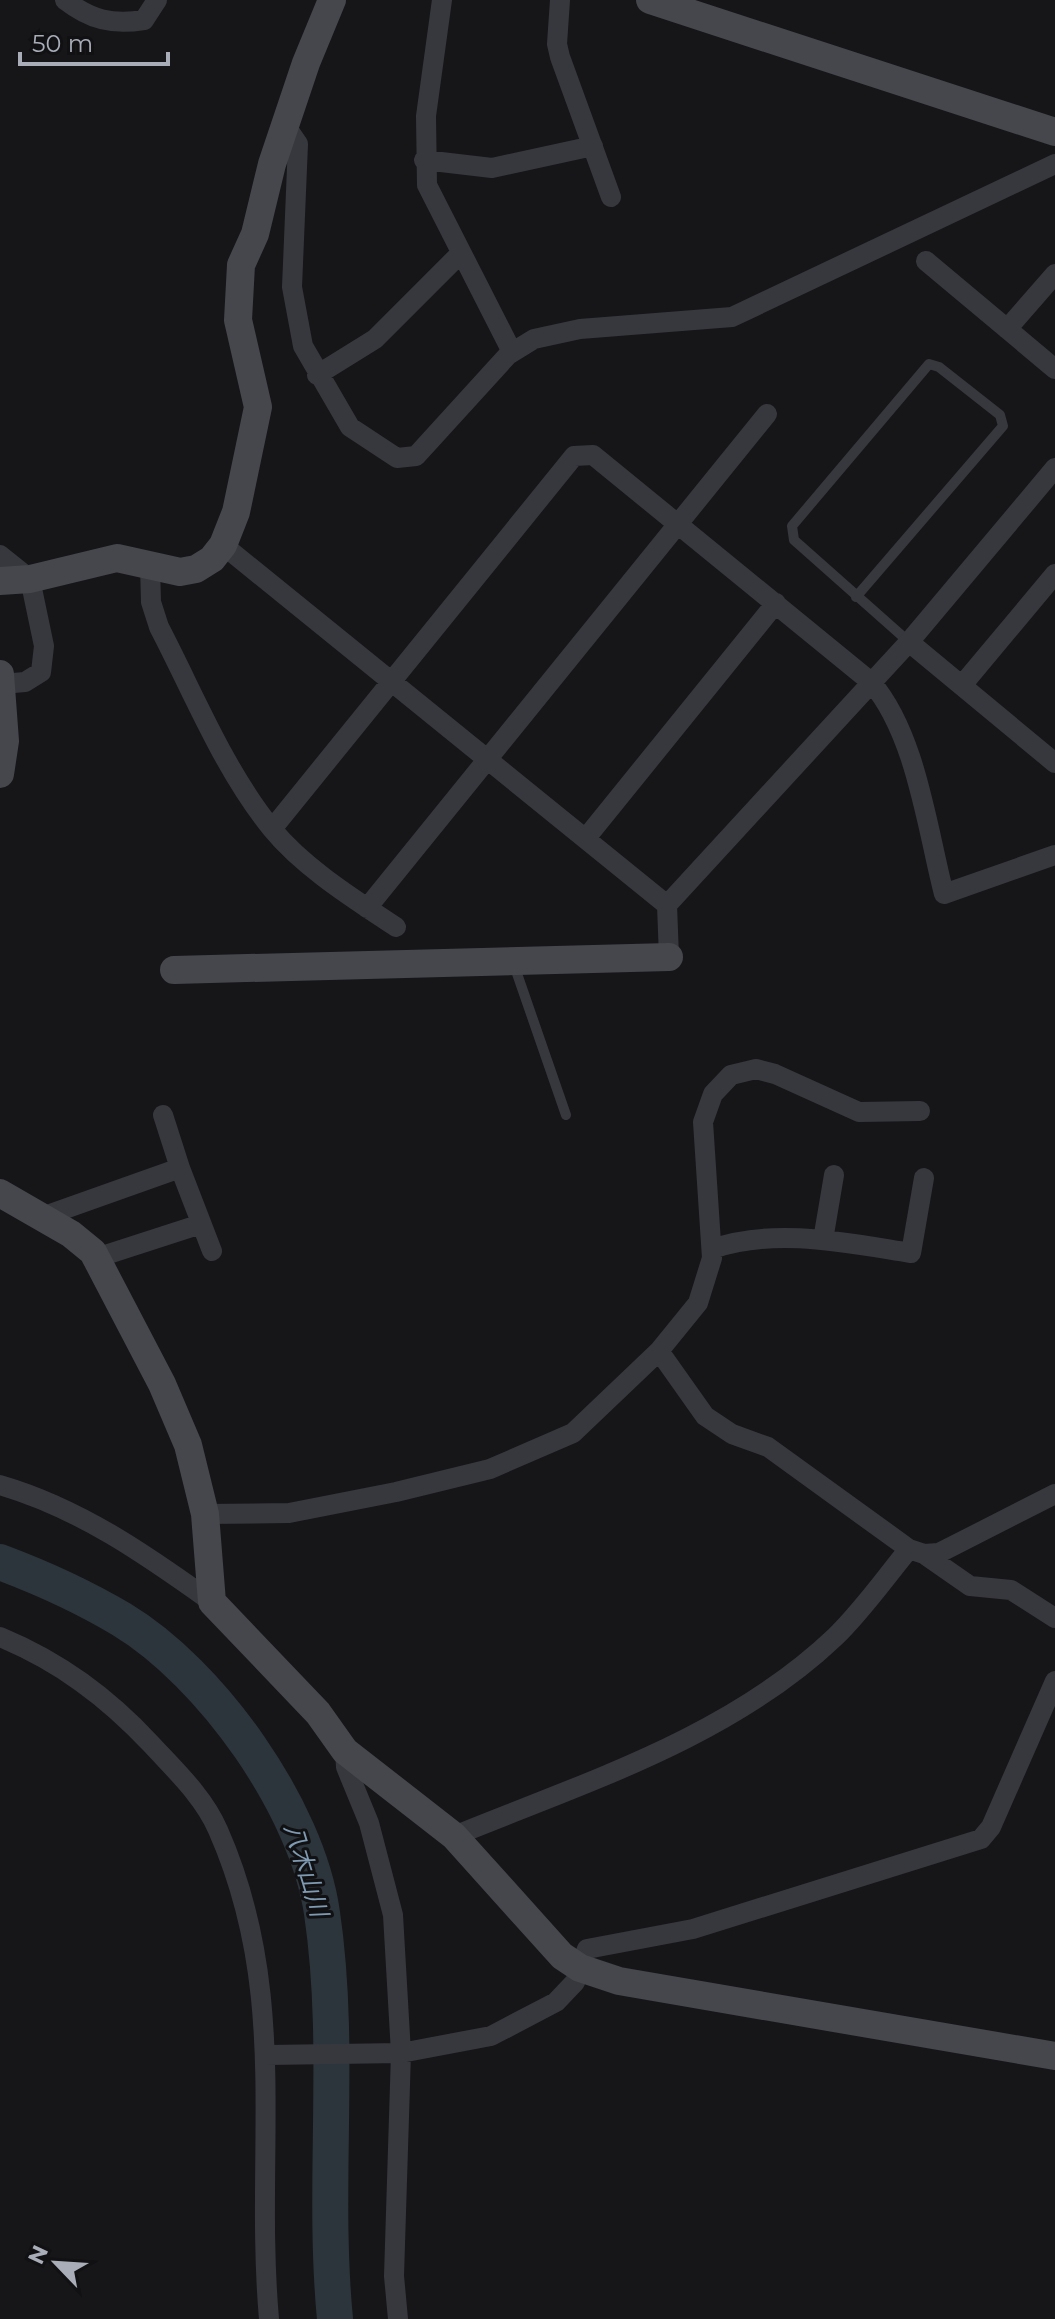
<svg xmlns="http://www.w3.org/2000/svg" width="1055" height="2319" viewBox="0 0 1055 2319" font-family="Montserrat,'Noto Sans JP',sans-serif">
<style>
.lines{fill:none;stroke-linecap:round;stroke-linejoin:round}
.river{stroke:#2c353c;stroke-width:36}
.lane{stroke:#37383d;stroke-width:10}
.street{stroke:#37383d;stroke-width:20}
.secondary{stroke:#45474d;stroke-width:28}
.labels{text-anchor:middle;stroke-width:6;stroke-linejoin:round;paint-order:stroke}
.water-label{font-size:24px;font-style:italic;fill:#7f9bb3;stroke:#111113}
</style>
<rect width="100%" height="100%" fill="#161618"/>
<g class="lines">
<!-- river -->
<path class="river" d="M0,1562C40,1577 84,1597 121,1619C211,1673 307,1808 322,1913C342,2048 322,2184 335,2319"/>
<!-- lane -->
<path class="lane" d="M856,597L1003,426L1000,415L939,367L929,364L792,526L794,540L909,642
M513,962L566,1115"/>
<!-- street -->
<path class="street" d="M65,0C91,20 112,25 144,20L157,0
M442,0L426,116L427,185L512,352
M560,0L557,44L560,57L611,197
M285,125L298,144L292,287L303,346L350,427L397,458L416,456L508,355L534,339L580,329L732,317L1055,164
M424,160L492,168L593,146
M926,261L1055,369
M1007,329L1055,274
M317,375L375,339L461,253
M223,545L667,905
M0,555L30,579L44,646L41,672L25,682L2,684
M150,565L151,602L159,627C194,694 224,770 272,829C304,868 354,899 396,927
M909,642L1055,763
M963,684L1055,574
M272,829L574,456L593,455L871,682C916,734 927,828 944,894L1055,855
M586,838L776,603
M367,908L767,414
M669,957L667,905L909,642L1055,468
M163,1115L180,1168
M42,1217L180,1168L212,1251
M823,1240L834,1175
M712,1249C775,1227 847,1243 911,1253L924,1178
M96,1258L201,1224
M659,1351L705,1416L732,1434L768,1447L909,1549L924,1554L939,1553L1055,1494
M0,1485C79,1508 145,1554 212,1602
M205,1514L289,1513L396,1492L490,1469L573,1433L659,1351L698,1303L712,1258L703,1122L713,1094L731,1075L756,1069L775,1074L859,1112L920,1111
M924,1554L970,1586L1011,1590L1055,1618
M0,1637C60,1662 107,1697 151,1744C175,1770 204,1797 218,1830C291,1995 254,2148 269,2319
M345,1751L346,1767L369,1823L393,1915L401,2053L394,2276L398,2319
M454,1836C586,1782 730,1737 835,1637C862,1611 885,1578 909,1549
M268,2055L401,2053L491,2036L556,2002L575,1982L587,1949L693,1929L981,1839L991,1827L1055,1681"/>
<!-- secondary -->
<path class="secondary" d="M650,0L1055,132
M0,581L30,579L117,558L180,572L196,569L212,559L223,545L236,512L258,407L238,320L241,265L255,234L272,164L306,63L332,0
M0,674L5,741L0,774
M174,970L669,957
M0,1193L71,1234L93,1252L162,1384L188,1445L205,1514L212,1602L318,1713L345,1751L454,1836L562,1956L580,1968L619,1981L1055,2056"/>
</g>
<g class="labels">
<!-- water labels -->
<g class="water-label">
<text transform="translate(306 1870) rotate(73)" y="8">八木山川</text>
</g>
</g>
<!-- north arrow -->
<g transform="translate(56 2263) rotate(295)" stroke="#111113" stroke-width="6" paint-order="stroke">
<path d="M0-6L14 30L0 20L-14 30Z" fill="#a8adb8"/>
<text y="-12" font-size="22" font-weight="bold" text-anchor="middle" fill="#a8adb8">N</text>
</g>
<!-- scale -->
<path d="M20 52v12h148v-12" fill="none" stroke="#a8adb8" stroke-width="4"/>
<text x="32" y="52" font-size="24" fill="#a8adb8" stroke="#111113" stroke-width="6" paint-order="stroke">50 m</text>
</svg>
